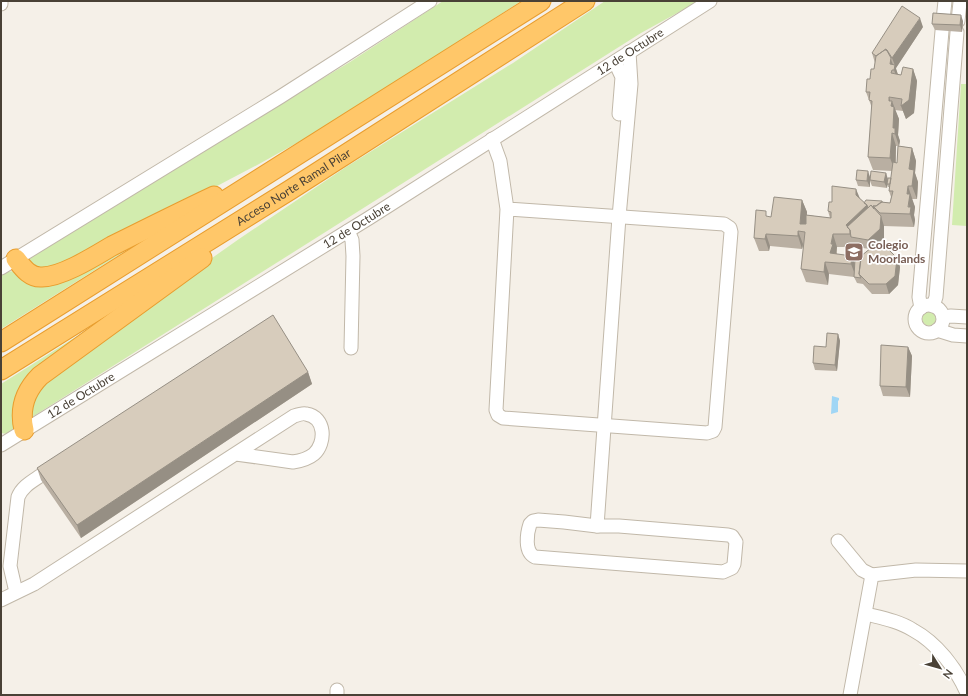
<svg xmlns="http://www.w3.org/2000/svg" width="968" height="696" viewBox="0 0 968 696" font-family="Lato,sans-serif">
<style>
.green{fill:#d2ecae}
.water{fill:#a0d6f5}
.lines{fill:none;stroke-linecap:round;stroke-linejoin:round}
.minor-casing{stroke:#c1b8a9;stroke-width:15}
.highway-casing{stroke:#e89d2e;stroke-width:21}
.minor{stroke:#fff;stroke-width:13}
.highway{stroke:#ffc769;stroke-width:19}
.wall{fill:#b9afa2;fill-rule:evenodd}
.shaded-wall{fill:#968f84}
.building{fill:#d7ccbc;stroke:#968f84}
.labels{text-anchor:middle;stroke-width:3.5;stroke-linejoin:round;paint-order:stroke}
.street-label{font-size:12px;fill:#494136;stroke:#fff}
.education-label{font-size:12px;font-weight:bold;fill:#785e54;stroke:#fff;text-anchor:start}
</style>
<rect width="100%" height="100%" fill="#f5f0e8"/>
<!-- green -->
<path class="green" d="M443,1H521L349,114L259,164L122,236L45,273L27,260L31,254L350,62Z
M605,1H699L641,33L29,419L32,392L69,359L239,239L346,167L513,63Z
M961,84H967V226L952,225Z
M157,231L1,329V275C13,269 16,270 27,278Z
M152,289L42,370L14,428L7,434L1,433V384Z
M922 318a8 8 0 1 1 16 0a8 8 0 1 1-16 0Z"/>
<!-- water -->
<path class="water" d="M832,396L839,398V400L838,401V412L831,414Z"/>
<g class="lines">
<defs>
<g id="minor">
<path d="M1,4V1"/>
<path d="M943,20L945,1"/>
<path d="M958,21L960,2"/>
<path d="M615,62L622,77L619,114"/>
<path d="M492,139L500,161L507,209L496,410L498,415L503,418L707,433L713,431L715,427L731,232L730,228L724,224L507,209"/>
<path d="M348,231L352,240L353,256L351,348"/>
<path d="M1,268L280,97L430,1"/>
<circle cx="929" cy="319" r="14"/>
<path d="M933,306L936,297L957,32"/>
<path d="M921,308L919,297L942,31"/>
<path d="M943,317L951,316L967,317"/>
<path d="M937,330L953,335L967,336"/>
<path id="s1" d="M1,445L369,218L710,1"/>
<path d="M538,520L564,522L597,526H619L728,535L732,536L736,542L734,564L732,568L723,572L535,557C524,552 527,533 530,524L533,521Z"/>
<path d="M597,526L619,217L631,84L629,52"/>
<path d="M838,541L862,570L872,575"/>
<path d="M16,592L10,566L18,497C22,487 31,482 40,476"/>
<path d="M1,600L34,584L294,416C297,415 303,413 306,414C326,417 326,443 314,454C308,459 300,461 293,462L236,454"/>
<path d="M866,614C882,618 899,621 913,630C937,643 956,668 967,693"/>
<path d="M337,695V690"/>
<path d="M850,695L872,575L916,570L967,571"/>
</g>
<g id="highway">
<path d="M16,259C23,268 30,278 42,277C62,277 95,256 112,246C146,229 180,212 214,196"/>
<path d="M1,342L541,1"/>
<path id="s2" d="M1,370L290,190L585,1"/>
<path d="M24,430C19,409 25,391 40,376L202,258"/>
</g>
</defs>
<!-- minor casing -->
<use href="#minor" class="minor-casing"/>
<!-- highway casing -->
<use href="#highway" class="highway-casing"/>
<!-- minor -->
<use href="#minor" class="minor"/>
<!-- highway -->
<use href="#highway" class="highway"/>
</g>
<!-- wall -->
<path class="wall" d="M963,21L962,32L935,30L932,24Z
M923,27L896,68L895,67L898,75H901L913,69L917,81L914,113L906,119L903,111L895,110L899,119L898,135L900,141L899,146L912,148L916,161L915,173L918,182L917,199H912V200L915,207L914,215L915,220L914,227L884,226V238L873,248L897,258L900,267L898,285L889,294H872L863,284L857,283L854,277L829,274L828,285L806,282L801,269L804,244L802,249L770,246L769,251H759L754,238L768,217H771L802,200L807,212V215L830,218L828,211L860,199L864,203L882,201L883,202L890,203L891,197L889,191L890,187H888L887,184V188L872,186L870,181V187L858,186L856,180L886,173L888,179L891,178L892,171L873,170L868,157L872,108L866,92L870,79L874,69L875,63L872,53ZM896,146H898L897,163H896ZM837,247H855L870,249L861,259L855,263L837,254Z
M838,334L840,341L837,371L815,370L813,363L826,347Z
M908,347L912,356L910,397L883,396L880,386Z
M308,372L312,384L81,538L41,480L37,468Z"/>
<!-- shaded-wall -->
<path class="shaded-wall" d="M961,15L963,21L962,32L960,25Z
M920,18L923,27L896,68L892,58Z
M887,50L894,67L895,65L899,78L898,82L894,70L877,57Z
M913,69L917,81L914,113L906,119L901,106Z
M889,97L891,104L892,101L899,119L898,135L900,141L899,146L893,128L889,101Z
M892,133L896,146L895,171L890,158Z
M912,148L916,161L915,173L918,182L917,199L912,186L909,169Z
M868,171L870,177V187L867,181Z
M886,173L888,180L887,188L884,182Z
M908,186L915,207L914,215L915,220L914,227L910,214L907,194Z
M856,189L861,201L856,195Z
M802,200L807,212L805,232L800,224Z
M867,205L869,212L851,237L846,225Z
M881,216L884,226V238L871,249L868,240Z
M798,231L803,244L802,249L798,236Z
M766,234L770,246L769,251L765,239Z
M833,234L837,247L836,253L838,257L830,253Z
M852,256L857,268L856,277L851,264Z
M897,258L900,267L898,285L889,294L886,284Z
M825,262L829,274L828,285L824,272Z
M838,334L840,341L837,371L835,365Z
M908,347L912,356L910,397L906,387Z
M308,372L312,384L81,538L77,525Z"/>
<!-- building -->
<path class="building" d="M902,6L920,18L892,58L887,50L886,51V49L876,56L872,53Z
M933,13L961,15L960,25L932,24Z
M886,49L891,58L890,64L895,65L894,70H892L891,73L901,75L903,67L913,69L909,100L901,106L902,99L889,97V101H892L891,106L894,107L893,128H895V134L892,133L890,158L868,157L872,101L869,100L870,92H866L867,79H870L871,69H874L876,56Z
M898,146L912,148L909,169L914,170L912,186H908L907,194H910L908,207H911L910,214L880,213L873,206H876L881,202L890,203L893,191H889L893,162L897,163Z
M857,170L868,171L867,181L856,180Z
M871,171L886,173L884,182L870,180Z
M888,178H891L890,184H887Z
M832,186L856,189V195L867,205L846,225L850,230V234H833L831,244H833L830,253L852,256L851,264L825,262L824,272L801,269L805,232L798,231V236L766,234L765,239L754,238L756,210L766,211V216L771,217L774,197L802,200L800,224H806V215L831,218V212L828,211L829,202H832Z
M866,200L882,201V202L876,206H873L874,209L871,205L868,208L867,205L864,203Z
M871,205L881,216L880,229L868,240L851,237L850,230L847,227Z
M871,248L888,249L897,258L895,276L886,284H869L859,274L861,256Z
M855,259H861L859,274L861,278L854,277Z
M273,315L308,372L77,525L37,468Z
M827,333L838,334L835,365L813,363L814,346L826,347Z
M881,345L908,347L906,387L880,386Z"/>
<!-- icons -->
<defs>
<symbol id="school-square" viewBox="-11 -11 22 22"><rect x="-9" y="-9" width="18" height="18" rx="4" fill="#8d6e63" stroke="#fff"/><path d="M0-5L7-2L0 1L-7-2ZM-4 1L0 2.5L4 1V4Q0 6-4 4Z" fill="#fff"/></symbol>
</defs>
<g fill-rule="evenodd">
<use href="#school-square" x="843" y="241" width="22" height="22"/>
</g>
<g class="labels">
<!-- street labels -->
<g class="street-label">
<text dy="4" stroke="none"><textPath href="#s1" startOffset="742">12 de Octubre</textPath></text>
<text dy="4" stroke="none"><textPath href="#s2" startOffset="345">Acceso Norte Ramal Pilar</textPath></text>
<text dy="4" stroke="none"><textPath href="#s1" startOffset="418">12 de Octubre</textPath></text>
<text dy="4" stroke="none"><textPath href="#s1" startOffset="94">12 de Octubre</textPath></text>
</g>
<!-- education labels -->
<g class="education-label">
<text x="868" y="249">Colegio<tspan x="868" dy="14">Moorlands</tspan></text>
</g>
</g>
<!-- border -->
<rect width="968" height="696" fill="none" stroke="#494136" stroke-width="4"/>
<!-- north arrow -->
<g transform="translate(940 668) rotate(127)" stroke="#ffffff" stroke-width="3" paint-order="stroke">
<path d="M0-3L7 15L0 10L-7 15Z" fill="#494136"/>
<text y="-6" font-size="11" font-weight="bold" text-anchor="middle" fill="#494136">N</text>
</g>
</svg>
